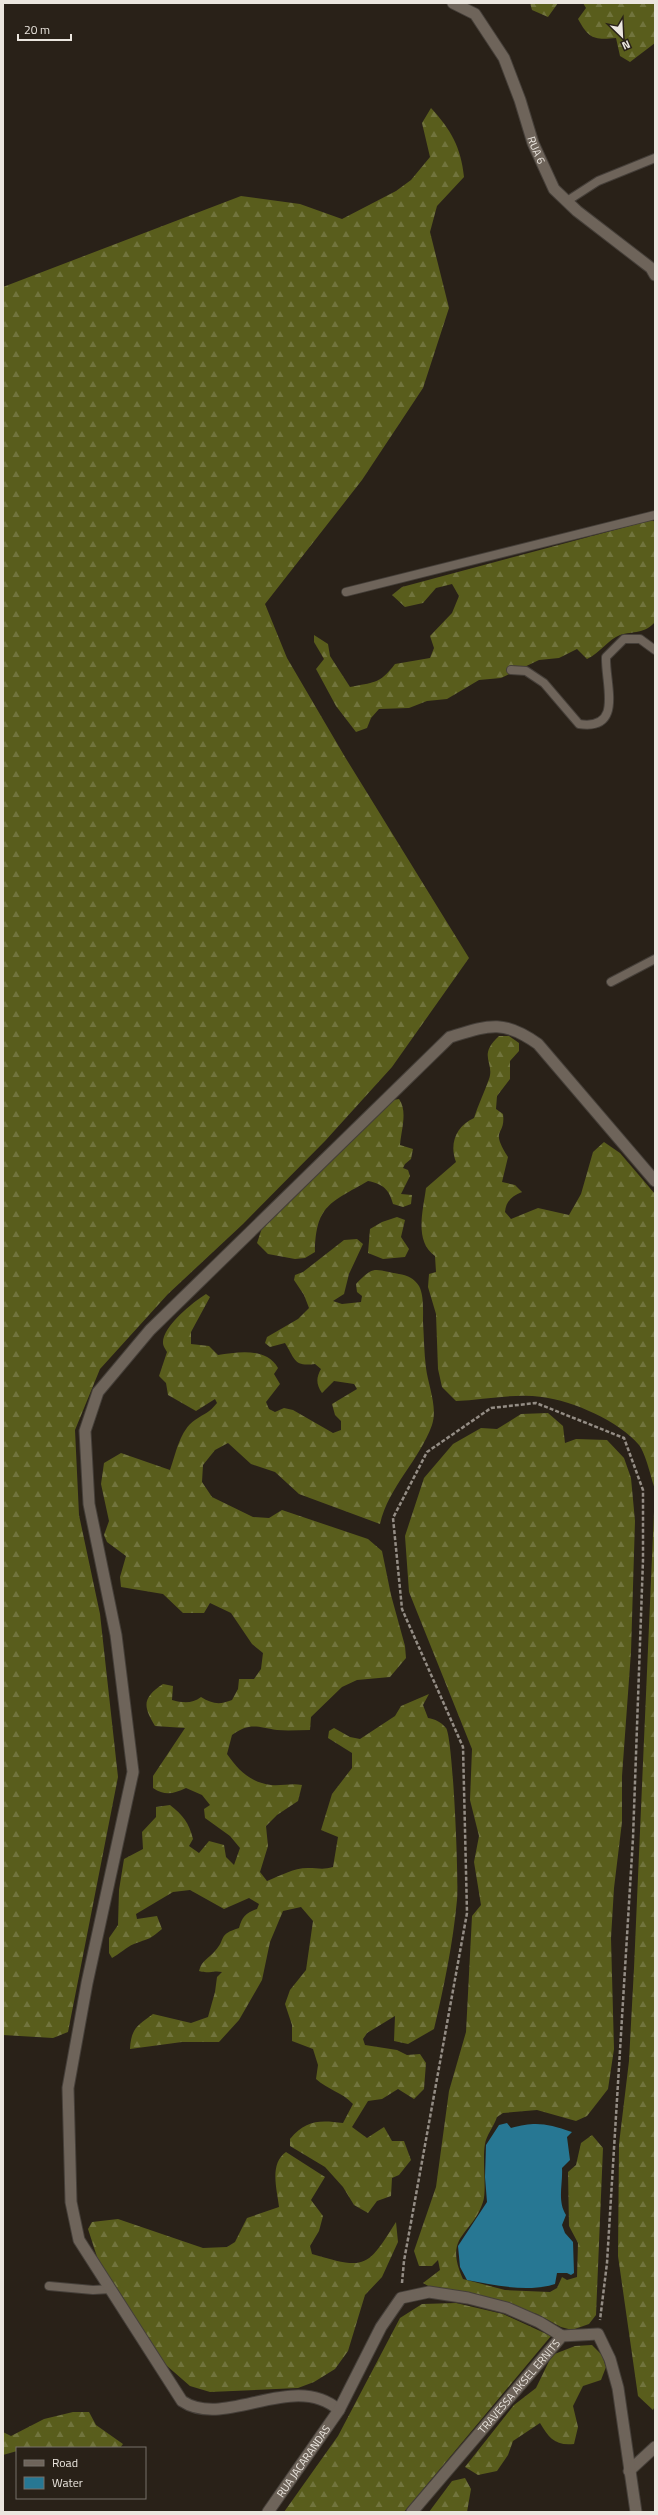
<svg xmlns="http://www.w3.org/2000/svg" width="658" height="2515" viewBox="0 0 658 2515" font-family="'Titillium Web',sans-serif">
<style>
.forest{fill:url(#forest-firs)}
.water{fill:#277793}
.lines{fill:none;stroke-linecap:round;stroke-linejoin:round}
.service-casing{stroke:#453f39;stroke-width:10}
.minor-casing{stroke:#453f39;stroke-width:13}
.path{stroke:#948d85;stroke-width:2.5;stroke-dasharray:4 2;stroke-linecap:butt}
.service{stroke:#6e645a;stroke-width:8}
.minor{stroke:#6e645a;stroke-width:11}
.labels{text-anchor:middle;stroke-width:3;stroke-linejoin:round;paint-order:stroke}
.street-label{font-size:11px;fill:#ebe6df;stroke:#292118}
</style>
<defs>
<pattern id="forest-firs" width="22" height="20" patternUnits="userSpaceOnUse"><rect width="22" height="20" fill="#595d1c"/><path d="M5 1l3.5 6h-7zM16 11l3.5 6h-7z" fill="#71743d"/></pattern>
</defs>
<rect width="100%" height="100%" fill="#292118"/>
<!-- forest -->
<path class="forest" d="M530,3H558L548,17L532,10Z
M583,3H655V43L630,62L620,56L616,38C594,40 589,39 578,19L586,8Z
M431,108C451,130 461,147 464,177L437,206L430,232L449,308L423,388L362,480L265,604L287,658L345,757L469,958L392,1067L325,1141L243,1224L168,1294L100,1369L75,1430L79,1515L100,1614L118,1777L68,2032L53,2038L3,2035V287L241,196L300,204L342,219L396,191L411,180L430,157L422,123Z
M652,520L655,522V622C645,634 633,631 620,635C609,639 600,653 587,659L577,649L559,658L539,660L501,678L479,680L447,699L427,701L409,708L379,709L371,718L367,728L356,732L336,706L316,669L324,659L314,642V635L328,644L330,656L350,687C373,682 379,685 395,664L430,658L434,648L430,636L452,613L459,596L452,584L436,588L423,603L405,607L392,595L402,587Z
M499,1036H509L519,1043V1051L510,1061V1079L497,1096L496,1109L503,1114C506,1137 489,1127 508,1157L502,1182L515,1185L522,1192C512,1196 506,1201 505,1212L511,1219L538,1208L569,1215L581,1194L593,1152L604,1142L620,1153L655,1194V2406L653,2410L638,2396L618,2256L619,2144L629,2061L634,1968L655,1489C651,1478 646,1454 639,1445C619,1421 573,1401 542,1397C514,1393 484,1400 456,1401L442,1387L438,1369L436,1314L428,1287L429,1274L436,1272L435,1256C414,1241 423,1211 426,1188L456,1162C449,1144 456,1126 474,1118C478,1105 484,1093 489,1079C495,1062 477,1056 499,1036Z
M399,1099C408,1111 401,1131 400,1145L413,1149L411,1159L405,1164L403,1168L408,1170L410,1176L401,1194L412,1195L411,1204L403,1207L393,1204C389,1189 383,1184 368,1181C330,1203 316,1205 315,1252L305,1258L295,1259L268,1254L257,1243L262,1228L393,1100Z
M397,1217L405,1220L401,1237L409,1249L405,1257L383,1259L368,1253L370,1229L382,1222Z
M357,1239L363,1244L349,1274L344,1294L333,1301L342,1304L361,1302L362,1296L357,1292L356,1284C375,1264 374,1270 399,1274C407,1275 414,1278 419,1286C424,1295 423,1311 423,1322C424,1337 424,1352 426,1368C428,1385 438,1407 432,1425C419,1461 389,1486 380,1524L299,1494L275,1472L251,1464L228,1443L215,1450L203,1465L202,1482L212,1497L253,1517L269,1518L282,1510L368,1539L382,1551L391,1595L405,1646L406,1658L390,1677L357,1680L342,1687L311,1717L310,1730C299,1730 288,1731 277,1730C257,1727 250,1722 232,1735L227,1754C239,1771 250,1782 271,1785C282,1786 292,1783 302,1785L298,1801L277,1815L266,1826L268,1846L260,1872L267,1881C280,1876 293,1868 308,1868C318,1868 323,1870 333,1867L338,1837L321,1830L332,1794L352,1768V1753L328,1738L329,1731L334,1728L350,1737L360,1739L395,1716L401,1706L429,1694L423,1705L428,1718C435,1719 441,1722 446,1728C453,1737 459,1881 457,1900C453,1943 444,1987 434,2029L408,2044L394,2041L395,2016L367,2033L363,2039L365,2045L397,2050L407,2055L420,2054L426,2063L424,2089L414,2099L398,2089L382,2099L368,2101L352,2127L367,2138L384,2127L392,2141H404L411,2160L399,2175L392,2178L391,2196L377,2201L368,2213L354,2205L343,2187L325,2167L290,2146V2139C306,2120 319,2120 343,2123L353,2104C342,2092 328,2090 316,2079L318,2065L313,2049L292,2041V2025L285,2004L290,1990L306,1970L313,1921L301,1907L283,1911L270,1942L262,1980L239,2020L219,2042H182L130,2049C131,2028 138,2025 153,2014L191,2023L208,2017L215,1992L217,1977L222,1972C214,1970 208,1974 199,1971C202,1960 208,1959 215,1951C227,1938 217,1935 239,1928C242,1917 246,1913 257,1909L259,1904L249,1898L224,1909L190,1890L173,1892L136,1914L137,1919L157,1916L162,1929C148,1941 149,1938 134,1944C126,1947 120,1954 112,1958L109,1953V1938L118,1925L119,1890L124,1859L143,1849L142,1832L156,1817V1807L170,1805C183,1815 189,1823 193,1839L189,1846L199,1853L209,1841L224,1845L226,1857L234,1865L240,1848L230,1836L205,1818L204,1809L210,1805L202,1795L186,1788C173,1794 165,1796 153,1788V1776L185,1728L155,1726C143,1706 142,1698 163,1684L173,1686L172,1700C183,1703 192,1704 201,1697C212,1704 220,1705 232,1700L238,1689L239,1679H254L261,1669L263,1653L252,1644L231,1613L210,1603L204,1613H183L163,1594L121,1587L120,1577L126,1556L107,1542L104,1535L109,1521L101,1484L104,1463L121,1453L170,1470C176,1453 180,1430 195,1420C205,1413 209,1413 217,1403L215,1399L196,1411L168,1395L166,1383L159,1376L167,1352C166,1350 163,1346 163,1343C162,1327 193,1302 206,1294L210,1297L191,1332V1344L209,1346L218,1355C238,1352 266,1347 278,1368L274,1374L280,1384L266,1402L269,1409L275,1412L284,1408L293,1410L333,1433L341,1430V1421L335,1415L332,1404L357,1389L354,1384L334,1381L322,1393C316,1384 316,1378 321,1369L315,1364C294,1367 295,1359 285,1343L270,1347L265,1343L267,1337L298,1319L309,1308L304,1295L294,1280L295,1275L303,1272L344,1240Z
M548,1413L563,1426L565,1443L576,1439L607,1440L624,1458L631,1478L635,1521L631,1652L622,1776V1822L614,1888L611,1938L614,2049L608,2089L587,2116L576,2121L537,2110L503,2113L497,2117C494,2126 486,2136 485,2144C482,2160 487,2191 483,2202C472,2236 443,2235 463,2279L505,2290L550,2292L557,2288L562,2277L567,2280L577,2277L578,2243L569,2226L568,2172L576,2165L581,2143L592,2135L603,2148L596,2315L589,2324L572,2330L561,2327L537,2314L472,2295L430,2287L423,2283L440,2270L438,2260L432,2266H419L414,2251L436,2187L449,2091L466,2032L472,1916L481,1905L474,1862L479,1836L470,1800L472,1749L409,1592L405,1536L424,1478L453,1444L481,1428L497,1429L521,1414Z
M286,2152L325,2177L311,2200L323,2216L319,2231L310,2246L312,2254C366,2270 367,2268 396,2222L398,2242L382,2277L365,2295L348,2351L335,2369L314,2382L298,2388L210,2392L190,2386L151,2352L100,2266L88,2229L92,2222L118,2219L203,2248L227,2247L235,2242L247,2218L279,2207C277,2189 269,2164 286,2152Z
M456,2303L503,2314L551,2336L404,2512H284L338,2436L400,2318L422,2304Z
M592,2345L602,2355L606,2367L601,2380L583,2386L573,2406L578,2427L574,2444C555,2446 549,2438 540,2423L513,2441L508,2455L497,2471L478,2475L465,2467L514,2405L536,2388L552,2355L575,2346Z
M73,2412H89L96,2425L123,2444L120,2448H17V2451L3,2455V2432L11,2436L44,2419Z
M465,2478L471,2489L467,2512H429L452,2481Z"/>
<!-- water -->
<path class="water" d="M507,2123L511,2128C537,2121 547,2124 572,2132L567,2137L570,2160L562,2168C563,2184 557,2201 566,2215L562,2225L565,2233L573,2242L574,2273L571,2275L567,2273H557L555,2284C527,2293 496,2285 467,2280L460,2267L458,2246L487,2202L485,2177L486,2145L499,2125Z"/>
<g class="lines">
<defs>
<path id="service" d="M567,201L598,181L655,158
M346,592L655,515
M511,670L526,671L544,683L579,724C624,731 605,684 606,657L624,639H640L655,650
M611,982L655,959
M49,2286L93,2290L111,2289"/>
<g id="minor">
<path id="s1" d="M453,3L475,14L504,58L520,100L533,143L554,189L577,211L651,268L655,275"/>
<path d="M339,2410C293,2370 225,2430 182,2401L79,2240L71,2202L68,2088L87,1983L133,1772L116,1635L89,1504L85,1431L98,1392L150,1330L450,1037C489,1025 503,1019 538,1044L655,1181"/>
<path d="M629,2471L655,2447"/>
<path id="s2" d="M268,2512L339,2410L381,2327L401,2298L429,2292L468,2298L507,2308L539,2322L562,2336"/>
<path id="s3" d="M412,2512L562,2336L598,2334L610,2359L618,2388L636,2512"/>
</g>
</defs>
<!-- service casing -->
<use href="#service" class="service-casing"/>
<!-- minor casing -->
<use href="#minor" class="minor-casing"/>
<!-- path -->
<path class="path" d="M402,2283L404,2261L467,1913L463,1747L402,1609L393,1518L427,1452L491,1408L536,1403L624,1438L643,1490V1560L633,1838L607,2263L600,2320"/>
<!-- service -->
<use href="#service" class="service"/>
<!-- minor -->
<use href="#minor" class="minor"/>
</g>
<g class="labels">
<!-- street labels -->
<g class="street-label">
<text dy="4" stroke="none"><textPath href="#s1" startOffset="175">RUA 6</textPath></text>
<text dy="4" stroke="none"><textPath href="#s3" startOffset="165">TRAVESSA AKSEL ERNITS</textPath></text>
<text dy="4" stroke="none"><textPath href="#s2" startOffset="62">RUA JACARANDAS</textPath></text>
</g>
</g>
<!-- border -->
<rect width="658" height="2515" fill="none" stroke="#ebe6df" stroke-width="8"/>
<!-- legend -->
<rect x="16" y="2447" width="130" height="52" fill="#292118" stroke="#777068"/>
<rect x="24" y="2460" width="20" height="6" fill="#6e645a" stroke="#777068"/>
<text x="52" y="2467" font-size="12" fill="#ebe6df">Road</text>
<rect x="24" y="2477" width="20" height="12" fill="#277793" stroke="#777068"/>
<text x="52" y="2487" font-size="12" fill="#ebe6df">Water</text>
<!-- north arrow -->
<g transform="translate(622 36) rotate(156)" stroke="#292118" stroke-width="3" paint-order="stroke">
<path d="M0-3L7 15L0 10L-7 15Z" fill="#ebe6df"/>
<text y="-6" font-size="11" font-weight="bold" text-anchor="middle" fill="#ebe6df">N</text>
</g>
<!-- scale -->
<path d="M18 34v6h53v-6" fill="none" stroke="#ebe6df" stroke-width="2"/>
<text x="24" y="34" font-size="12" fill="#ebe6df" stroke="#292118" stroke-width="3" paint-order="stroke">20 m</text>
</svg>
